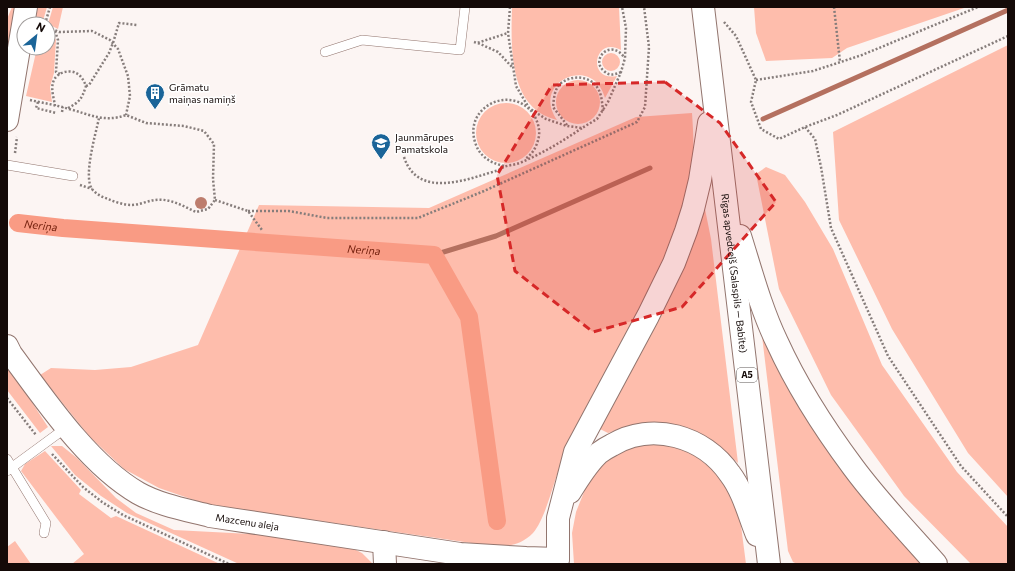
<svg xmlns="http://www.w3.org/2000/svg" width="1015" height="571" viewBox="0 0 1015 571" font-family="Commissioner,sans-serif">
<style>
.green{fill:#febdac}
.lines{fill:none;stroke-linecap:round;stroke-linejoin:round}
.stream{stroke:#b4705f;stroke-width:5}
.canal{stroke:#f99b84;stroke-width:18}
.lane-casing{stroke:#92756e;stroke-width:10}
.secondary-casing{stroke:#92756e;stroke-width:24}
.highway-casing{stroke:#92756e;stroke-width:24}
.path{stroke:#867d7b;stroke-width:2.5;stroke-dasharray:2 2;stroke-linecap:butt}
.lane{stroke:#fff;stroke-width:9}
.secondary{stroke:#fff;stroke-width:22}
.highway{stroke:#fff;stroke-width:22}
.tree{fill:#bd7d6d}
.marked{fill:#d62828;fill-opacity:0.2;stroke:#d62828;stroke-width:3;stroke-dasharray:8 5;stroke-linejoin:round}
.labels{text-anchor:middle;stroke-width:3;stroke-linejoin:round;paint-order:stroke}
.shield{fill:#fff;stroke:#5a5452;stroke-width:1}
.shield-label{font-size:9px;font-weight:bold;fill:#140a08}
.poi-label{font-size:10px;fill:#140a08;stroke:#fff;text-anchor:start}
.street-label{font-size:10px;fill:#140a08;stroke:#fff}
.water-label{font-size:11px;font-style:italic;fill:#711e0b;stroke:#fff}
</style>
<rect width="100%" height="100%" fill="#fcf5f3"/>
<!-- green -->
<path class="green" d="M12,7H19L7,73V19Z
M38,7H47L42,24H35Z
M53,7H63L58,29L48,24Z
M512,7H619L621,50C594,35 586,82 617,76L605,98C593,53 530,82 557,120C508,109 511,47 512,7Z
M754,7H967L847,48L832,58L766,61L756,33Z
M48,30L51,32L56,40L54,73L50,87L52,102L26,96L37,48H48Z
M1008,45V497L968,453L892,329L839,220L833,132Z
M602 62a9 9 0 1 1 18 0a9 9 0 1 1-18 0Z
M556 102a22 22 0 1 1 44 0a22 22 0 1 1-44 0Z
M476 133a30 30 0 1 1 60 0a30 30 0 1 1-60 0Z
M692,113C693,128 694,143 693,158C693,169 689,180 686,191C666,286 604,369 564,457C554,477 547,517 533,533C520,546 509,546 492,546L272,514L217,508L159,488L124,469L90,437L40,375L51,368L95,370L131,367L198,345L259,205L429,208L636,117Z
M766,167L785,175L805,202L833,249L882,365L957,472L1008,527V564H971L904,496L831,395L779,289L756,174Z
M705,209L711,239L738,463L710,439L688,431L620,429L608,433L598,428L692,244Z
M762,336L922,564H797L793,562L788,551Z
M7,364L48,427L40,433L7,390Z
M651,444L675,446L697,457L717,473L728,489L740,518L746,564H574L572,533L576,512L590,477L600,464L631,446Z
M51,446H62L77,458L116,498L136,513L174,530L269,535L348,546L362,553L373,564H239L127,513L101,496L75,475Z
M45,451L81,490L79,494L111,518L116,516L220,564H72L84,554L21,471L25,464Z
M15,541L31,564H7V547Z"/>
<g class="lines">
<!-- stream -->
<path class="stream" d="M763,119L1008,10
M434,255L496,236L650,168"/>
<!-- canal -->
<path class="canal" id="s1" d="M18,223L63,228L434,255L469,317L497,521"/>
<defs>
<path id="lane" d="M325,52L362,40L460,50L465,7
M7,165L73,176
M7,459L46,523L44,533
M7,471L67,427"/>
<g id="secondary">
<path d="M7,120L26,7"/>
<path id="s2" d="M7,346L11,354C45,400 88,464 138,493C159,505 187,510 210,516L460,554L526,558L558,559"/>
<path d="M384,542L385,564"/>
</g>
<g id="highway">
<path id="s3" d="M703,7L769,564"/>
<path d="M740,236C751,271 761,309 777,342C797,386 824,428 853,467C878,501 908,532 936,564"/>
<path d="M570,492C579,478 587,464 599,453C603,450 608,447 612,445C652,421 704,436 730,474C743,491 749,515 757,535"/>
<path d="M558,559V518L575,452L648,316L674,263L686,231L693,209L700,180L709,123"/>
</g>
</defs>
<!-- lane casing -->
<use href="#lane" class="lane-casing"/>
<!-- secondary casing -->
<use href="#secondary" class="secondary-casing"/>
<!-- highway casing -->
<use href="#highway" class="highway-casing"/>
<!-- path -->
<path class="path" d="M510,7L508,33L516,86L529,108L546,119L567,126L582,128L597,119L608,102L621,72L625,58L626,28L622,7
M834,7L840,62
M724,22L736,36L756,80L751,102L761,129L779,139L805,127L837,115L1008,36
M45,24L50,7
M48,27L59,32L92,31L110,40L118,49L128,76L130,96L126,115
M55,31L58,40L56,72L60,74
M474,42L477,43L508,33
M478,43L498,52L512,67
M621,72C614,75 609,76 604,71C590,60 610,38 624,57
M756,80L813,71L862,55L978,7
M86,86L89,85L109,53L113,43L119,23L137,25
M30,100C43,103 56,105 69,109C89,114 104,123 126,115L146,123L184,126L204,131L214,144L213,179L215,200L208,209L196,212C183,206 170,198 155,200C147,201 139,205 131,205C124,205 115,202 108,199C102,197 96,194 92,189C83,176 96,133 99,118
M38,102L36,108L56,113
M55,106C54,98 50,88 54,80C57,73 69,69 76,73C81,75 84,81 86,86C82,98 80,102 68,108
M62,112L63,107
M567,125L553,107C554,99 554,90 560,84C570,75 589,75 597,87C602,94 602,103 603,111
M805,127L815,139L821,167L831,228L888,356L961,466L1008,517
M15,153L17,137
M404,157C418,200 468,179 499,170C506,164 514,166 522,162C543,153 563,141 582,128
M504,166C490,163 479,156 475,142C464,107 510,84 533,113C537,120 540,128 539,136C537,146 533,154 525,159
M80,185L92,189
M215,200L248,211L262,230
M248,211H289L327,218H418L484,191L637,122L645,107L649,47L644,7
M7,398L36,435
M52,454L83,487L102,502L123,515L229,564"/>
<!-- lane -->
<use href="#lane" class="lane"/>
<!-- secondary -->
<use href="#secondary" class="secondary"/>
<!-- highway -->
<use href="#highway" class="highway"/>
</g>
<!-- trees -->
<circle class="tree" cx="201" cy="203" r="6"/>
<!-- marked area -->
<path class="marked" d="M665,82L720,123L776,202L682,307L593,332L515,271L497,175L552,85Z"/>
<!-- icons -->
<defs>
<symbol id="building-pin" viewBox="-11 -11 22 30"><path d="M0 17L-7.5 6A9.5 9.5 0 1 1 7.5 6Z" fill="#1a6498" stroke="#fff"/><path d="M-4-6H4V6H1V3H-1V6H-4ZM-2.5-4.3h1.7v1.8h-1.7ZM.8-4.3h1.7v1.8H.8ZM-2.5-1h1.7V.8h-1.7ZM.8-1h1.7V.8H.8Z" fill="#fff"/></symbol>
<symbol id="school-pin" viewBox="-11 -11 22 30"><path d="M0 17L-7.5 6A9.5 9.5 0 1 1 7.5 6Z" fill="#1a6498" stroke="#fff"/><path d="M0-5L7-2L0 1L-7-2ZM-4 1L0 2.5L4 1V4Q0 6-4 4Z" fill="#fff"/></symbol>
</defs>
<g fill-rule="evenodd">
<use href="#building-pin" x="144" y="82" width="22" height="30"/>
<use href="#school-pin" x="370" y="132" width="22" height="30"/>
</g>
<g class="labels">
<!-- shield labels -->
<rect class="shield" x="737" y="368" width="20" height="14" rx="3"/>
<g class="shield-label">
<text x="747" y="378">A5</text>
</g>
<!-- poi labels -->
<g class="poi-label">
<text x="169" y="91">Grāmatu<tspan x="169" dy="12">maiņas namiņš</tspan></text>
<text x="395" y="141">Jaunmārupes<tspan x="395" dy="12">Pamatskola</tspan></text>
</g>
<!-- street labels -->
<g class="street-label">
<text dy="4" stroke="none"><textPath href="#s3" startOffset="268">Rīgas apvedceļš (Salaspils — Babīte)</textPath></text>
<text dy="4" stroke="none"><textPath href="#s2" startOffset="312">Mazcenu aleja</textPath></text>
</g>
<!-- water labels -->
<g class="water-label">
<text dy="4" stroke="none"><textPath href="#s1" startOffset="23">Neriņa</textPath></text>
<text dy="4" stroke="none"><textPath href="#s1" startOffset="347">Neriņa</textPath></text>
</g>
</g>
<!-- border -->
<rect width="1015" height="571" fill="none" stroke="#140a08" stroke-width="16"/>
<!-- north arrow -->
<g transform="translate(36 36) rotate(29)"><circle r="19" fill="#ffffff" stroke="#a19d9c"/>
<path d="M0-3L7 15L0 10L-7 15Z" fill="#1a6498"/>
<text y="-6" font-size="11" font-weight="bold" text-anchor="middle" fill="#140a08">N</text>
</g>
</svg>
